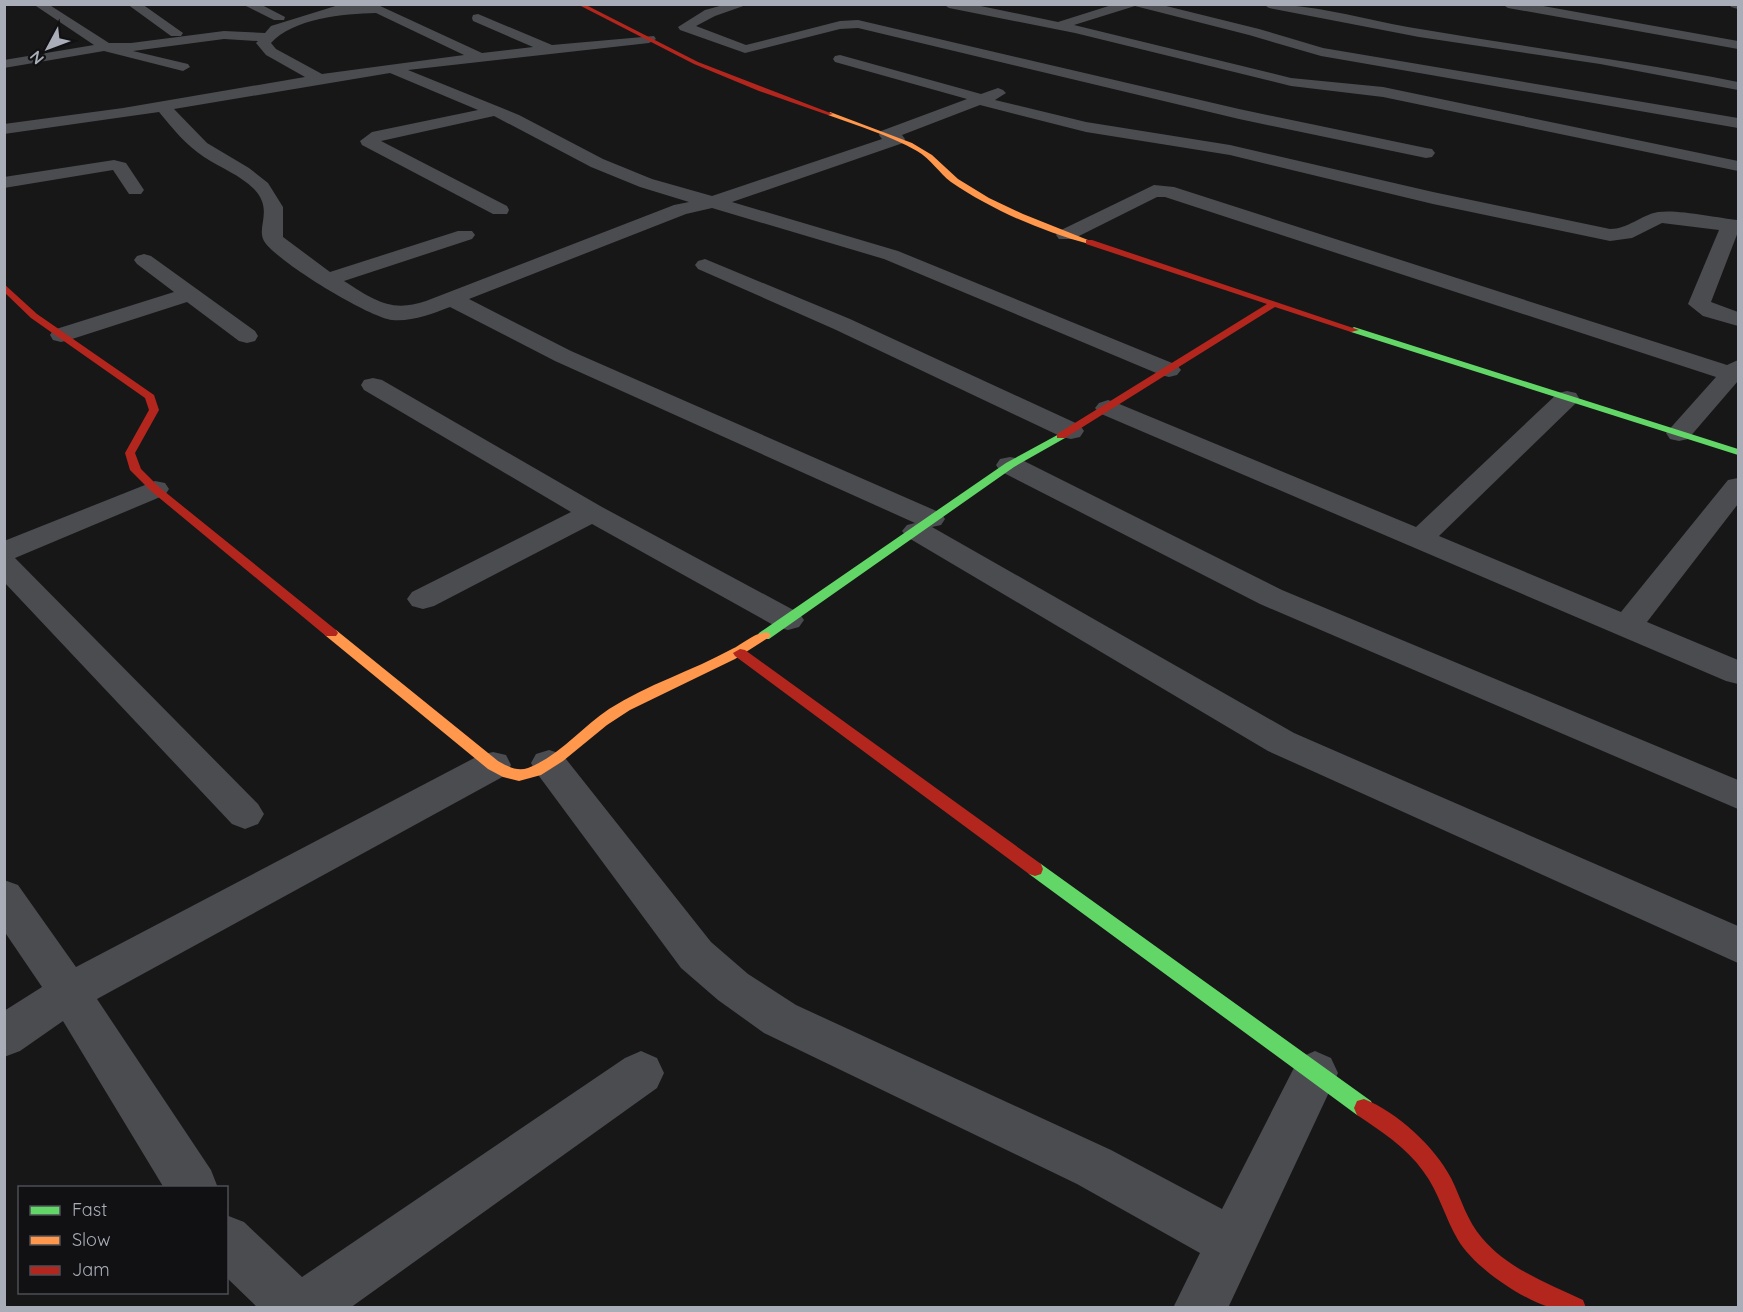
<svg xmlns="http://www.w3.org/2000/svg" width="1743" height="1312" viewBox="0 0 1743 1312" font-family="Quicksand,sans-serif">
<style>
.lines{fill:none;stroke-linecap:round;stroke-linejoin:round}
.street{fill:#4b4c50;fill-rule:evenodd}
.fast{fill:#63d668;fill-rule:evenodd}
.slow{fill:#ff974d;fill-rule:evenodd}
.jam{fill:#b3261e;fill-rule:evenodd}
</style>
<rect width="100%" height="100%" fill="#171717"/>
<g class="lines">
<!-- street -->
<path class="street" d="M33,4H48L109,43H131L224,31L265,33L271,26L342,4L378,5L482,53L533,47L473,21L472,18L473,15L478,14L552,45L654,36L656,39L649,43L408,70L519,115L603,159L652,179L712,196L882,139L879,135L881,131L967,99L835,62L833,59L835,56L840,55L981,94L998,88L1003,90L1006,93L995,100L1086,122L1230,145L1433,192L1610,229C1628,229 1641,215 1658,212C1677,209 1719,218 1738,220V232L1711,302L1738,312V326L1703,316L1688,304L1719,230L1662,223L1632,238L1610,241L1433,204L1230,155L1086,132L980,105L902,135L905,139L903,143L732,202L898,251L1177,365L1181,370L1177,375L1169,377L1161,375L884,259L712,208L686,214L469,299L571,351L941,513L945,519L941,525L932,527L1294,733L1738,926V963L1268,751L907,537L902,531L907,525L915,523L555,361L450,307C432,314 411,322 392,320C368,317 276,261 264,241C256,227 274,210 254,189C240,175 221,168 204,157C186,145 173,129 159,112L4,134V124L123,108L305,77L266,55L256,43L258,41L224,39L133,51L188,64L190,67L183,71L104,51L4,68V60L94,45ZM376,13L464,55L322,74L276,49L271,43C294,18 343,14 376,13ZM390,73L478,110L372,132L360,141L362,145L493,214H507L509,210L507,206L381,141L494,116L591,167L640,187L689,202L674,205L426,301C391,313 374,300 344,281L472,239L475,235L472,231H458L330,272L283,237V207L268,183L249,168L207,143L174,109Z
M127,4H142L183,33L181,36H171Z
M242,4H260L285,17L284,20H274Z
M727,4H749L715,16L696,26L746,45L840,21L858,20L1239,109L1426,148L1432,149L1435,153L1432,157L1426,158L1239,119L858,28L840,29L745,53L680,30L678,27L705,10Z
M943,4H971L1058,22L1115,4H1158L1259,29L1323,48L1738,118V128L1321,56L1249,35L1135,6L1074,25L1291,78L1383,87L1738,161V171L1383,97L1291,86L1075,33L949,8Z
M1263,4C1316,4 1368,21 1420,29C1526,47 1633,61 1738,82V90L1600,64L1419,37L1269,8Z
M1502,4H1532L1738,41V49L1508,8Z
M1729,4H1738V9L1731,7Z
M114,160L126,163L144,190L141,194H129L113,170L4,188V177Z
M1154,185L1174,187L1727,365L1738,360V381L1688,439L1679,441L1670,439L1666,433L1716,377L1165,197H1157L1073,239H1059L1056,235L1059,231Z
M144,254L151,256L255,331L258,336L255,341L247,343L239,341L187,302L69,340L61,342L53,340L50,335L53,330L174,292L137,264L134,260L137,256Z
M705,259L850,319L1080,425L1084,431L1080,437L1071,439L1062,437L834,329L698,269L695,265L698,261Z
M373,378L382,380L602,507L799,613L804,620L799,627L788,630L777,627L592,524L434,606L423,609L412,606L407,599L412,592L571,512L364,390L361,385L364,380Z
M1567,391L1576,393L1579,398L1576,403L1439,536L1621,612L1728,480L1738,478V504L1647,622L1738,660V684L1726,681L1099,413L1095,408L1099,403L1108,400L1117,403L1416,527L1558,393Z
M1010,457L1020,459L1282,590L1738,780V809L1260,604L1000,471L996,465L1000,459Z
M155,481L165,483L169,489L165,495L15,558L258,804L264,814L258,824L245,829L232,824L4,582V541Z
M549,750L562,754L711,942L748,974L796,1005L1111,1150L1222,1209L1299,1058L1315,1051L1331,1058L1338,1073L1228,1308H1173L1200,1253L1077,1184L764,1033L718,1000L681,968L536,772L531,763L536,754Z
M493,752L506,755L511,765L506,775L97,999L211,1170L218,1188H164L63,1021L20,1051L4,1057V1011L42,987L4,931V880L18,885L76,967L480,755Z
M641,1051L657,1058L664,1073L657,1088L350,1308H258L226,1277V1215L244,1222L302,1277L625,1058Z"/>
<!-- fast -->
<path class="fast" d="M1354,327L1738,449V455L1351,332L1349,330Z
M1061,433L1066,436L1065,438L1014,467L769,639H759L757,636L759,633L1006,463Z
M1035,862L1041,864L1371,1101L1374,1108L1371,1115L1364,1117L1357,1115L1029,874L1027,869L1029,864Z"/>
<!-- slow -->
<path class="slow" d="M830,112L912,143L932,155L958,179L989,198L1023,214L1093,242L1089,244C1041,231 992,210 951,182C939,173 931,159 917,151C889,135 858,126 828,115Z
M331,629L336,630L498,761C507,766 517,772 528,768C559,756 582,727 609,709C648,684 692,671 732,649C743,644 757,630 769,633L771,636L735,659L630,710L607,725L563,761L541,775L519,781L503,777L488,769L326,636L324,633Z"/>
<!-- jam -->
<path class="jam" d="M577,4H584L698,62L833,114L828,115L759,91L694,64Z
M1086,240H1092L1359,330L1351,332L1275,307L1065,438H1057V434L1267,304L1086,244Z
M4,284L37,314L154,395L159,410L135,453L141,469L159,487L336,630L338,633L336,636H326L151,491L130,470L125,453L149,410L145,398L31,318L4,292Z
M740,649L745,650L1041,864L1043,869L1041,874L1035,876L1029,874L735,656L733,653Z
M1364,1099C1397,1112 1435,1147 1451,1178C1461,1198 1467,1221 1482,1238C1507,1268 1548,1284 1583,1300L1586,1308C1575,1308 1560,1310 1549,1307C1520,1298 1474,1267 1458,1240C1445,1218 1439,1192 1423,1171C1406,1147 1381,1131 1357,1115L1354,1108L1357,1101Z"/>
</g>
<!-- border -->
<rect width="1743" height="1312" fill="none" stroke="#a8adb8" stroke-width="12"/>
<!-- legend -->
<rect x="18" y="1186" width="210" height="108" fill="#111113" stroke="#4d4f55" stroke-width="1.5"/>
<rect x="30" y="1206" width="30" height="9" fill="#63d668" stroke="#4d4f55" stroke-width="1.5"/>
<text x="72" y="1216" font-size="18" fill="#a8adb8">Fast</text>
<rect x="30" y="1236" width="30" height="9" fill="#ff974d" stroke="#4d4f55" stroke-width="1.5"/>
<text x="72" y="1246" font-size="18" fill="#a8adb8">Slow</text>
<rect x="30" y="1266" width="30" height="9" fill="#b3261e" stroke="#4d4f55" stroke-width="1.5"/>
<text x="72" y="1276" font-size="18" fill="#a8adb8">Jam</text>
<!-- north arrow -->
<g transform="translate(48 48) rotate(229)" stroke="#111113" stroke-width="4.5" paint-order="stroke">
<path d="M0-4.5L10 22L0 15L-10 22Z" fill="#a8adb8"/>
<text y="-9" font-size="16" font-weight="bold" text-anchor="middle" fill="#a8adb8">N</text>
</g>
</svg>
